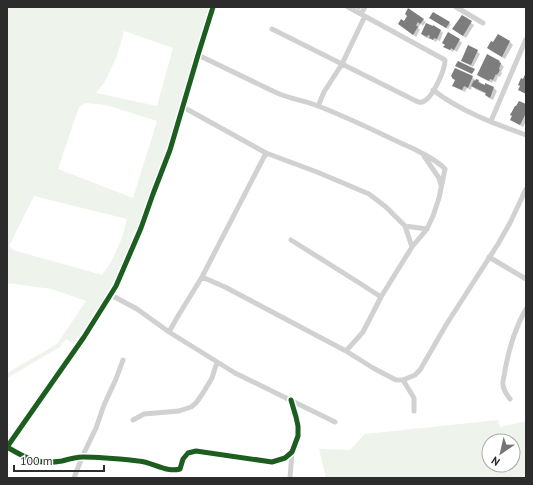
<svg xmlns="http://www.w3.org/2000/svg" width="533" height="485" viewBox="0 0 533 485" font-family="'PT Sans',sans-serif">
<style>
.green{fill:#eef3eb;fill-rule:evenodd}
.shadow{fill:#0003}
.building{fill:#7d7d7d}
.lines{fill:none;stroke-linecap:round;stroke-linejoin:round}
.minor{stroke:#d1d1d1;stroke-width:5}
.cycleway-casing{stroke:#fff;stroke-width:8}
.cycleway{stroke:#1b5e20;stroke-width:5}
</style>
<rect width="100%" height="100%" fill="#fff"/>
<!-- green -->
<path class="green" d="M7,7H209L163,159L130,249L108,293L74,344L66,339L60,347L7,378V373L57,344L86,301L52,289L7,283ZM124,31L173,48L157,106L96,93L104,83L117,56ZM86,103L106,105L157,121L133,198L58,169L79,107ZM34,196L127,219L122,238L111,262L102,275L13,250L9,246Z
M498,420L500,427L526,421V478H326L319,449L350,450L365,434ZM489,441H513V465H489Z"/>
<!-- shadow -->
<path class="shadow" d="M356,7H360L361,8L359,10L356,8Z
M408,16L423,20L426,22L423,26L421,24L418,28L420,30L416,37L399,24L404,22Z
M462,16L474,25L466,38L454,29Z
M432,20L449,23L451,24L448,29Z
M441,31L443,33L440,41L437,40L436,42L430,38V39L425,37L422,34Z
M449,34L459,40L462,43L457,52L454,50L453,52L445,47Z
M498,35L510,42L513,45L505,59L491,51L488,48L494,43Z
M477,51L480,54L473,67L465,63L462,60Z
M499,61L504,67L501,72L502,73L500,77L498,76L496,82L493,81L492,83L480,77L478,74Z
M472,77L476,81L477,80L479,81L481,83V84L485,86L486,85L494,88L497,91L493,100L489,98L486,95V94L475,89L472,86L471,90L467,88L465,92L456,88L454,85L456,81L453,78Z
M526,105V121L523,127L514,122L511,119Z"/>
<!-- building -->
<path class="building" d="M408,8L424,19L420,24L418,22L416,25L418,27L413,35L398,24L401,19L404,21L407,16L405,14Z
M433,12L450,22L446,28L429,18Z
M462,15L472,21L463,36L452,29Z
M426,23L433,26V25L441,30L437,39L434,38L433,40L429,38L430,36L428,35L427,37L421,34Z
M448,32L460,39L454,50L451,48L450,50L443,47L445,45L442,43Z
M498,34L510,41L502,57L487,48L491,41L493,42Z
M468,45L478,50L471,65L461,61Z
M487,54L500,61L499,62L501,63L499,69L500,70L497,75L496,74L493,80L490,79L489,81L477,75Z
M458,61L475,69L472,74L455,66Z
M455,68L473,76L468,88L464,86L462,90L452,86L455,80L452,78V77L451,76Z
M526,72V94L518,90L520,86L518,85L521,78L523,79Z
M476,79L479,80L478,82L485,85V83L494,87L490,98L485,95L486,93L471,86L474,80L475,81Z
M519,101L526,104V113L520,125L510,120L512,116L510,115L515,106H516Z"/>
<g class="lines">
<!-- minor -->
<path class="minor" d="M213,7L198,55L170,150L153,194L141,228L116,286L84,337L7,447C27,459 38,465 62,461C69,459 76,457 83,457C102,457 120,459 139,461C152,462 167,473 180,469L183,459L188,453L196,451L272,462L285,458L292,452L298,436V426L296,417L291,400
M456,7L483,23
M361,14L365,7
M272,29L416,101C418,102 420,103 422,102C432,100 445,70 445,60L348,7
M198,55L277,93C291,99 305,101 318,106C347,117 375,131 403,144C415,149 437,160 445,169L439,198L433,216L427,229L412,247L397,271L381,297L363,332L346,351
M433,90C460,111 495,124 526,135
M318,106L324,92L342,64L365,16
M183,107L266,153L317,172L369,194L386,207L405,226L427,229
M491,121L526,39
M424,156L439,178L441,185
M405,226L412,247
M291,240L361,284L381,297
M489,257L526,279
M202,277L225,287L346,351L373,368L396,380H403L415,375L420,370L446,325L498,244L510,223L526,189
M111,295L137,309L169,332L235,373L335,422
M169,332L178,316L202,277L266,153
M403,380L414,398V411
M510,399C507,395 504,391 503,385C502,381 505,375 505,370C509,348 515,328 526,309
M133,420L144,414L179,411L191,407L196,403L203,393L212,378L217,362
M74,478L82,457L96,428L104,405L116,379L123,360
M290,478L292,452"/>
<defs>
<path id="cycleway" d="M213,7L198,55L170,150L153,194L141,228L116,286L84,337L7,447C27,459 38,465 62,461C69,459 76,457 83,457C102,457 120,459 139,461C152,462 167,473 180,469L183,459L188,453L196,451L272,462L285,458L292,452L298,436V426L296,417L291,400"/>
</defs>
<!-- cycleway casing -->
<use href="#cycleway" class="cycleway-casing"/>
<!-- cycleway -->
<use href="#cycleway" class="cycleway"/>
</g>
<!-- border -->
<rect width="533" height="485" fill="none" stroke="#2c2c2c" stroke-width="16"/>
<!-- north arrow -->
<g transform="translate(501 453) rotate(214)"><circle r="19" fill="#ffffff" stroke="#ababab"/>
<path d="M0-3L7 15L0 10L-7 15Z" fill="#767676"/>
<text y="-6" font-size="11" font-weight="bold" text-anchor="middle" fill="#2c2c2c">N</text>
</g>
<!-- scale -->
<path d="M14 465v6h90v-6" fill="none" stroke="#2c2c2c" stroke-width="2"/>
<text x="20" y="465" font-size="12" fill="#2c2c2c" stroke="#ffffff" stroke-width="3" paint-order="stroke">100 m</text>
</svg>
